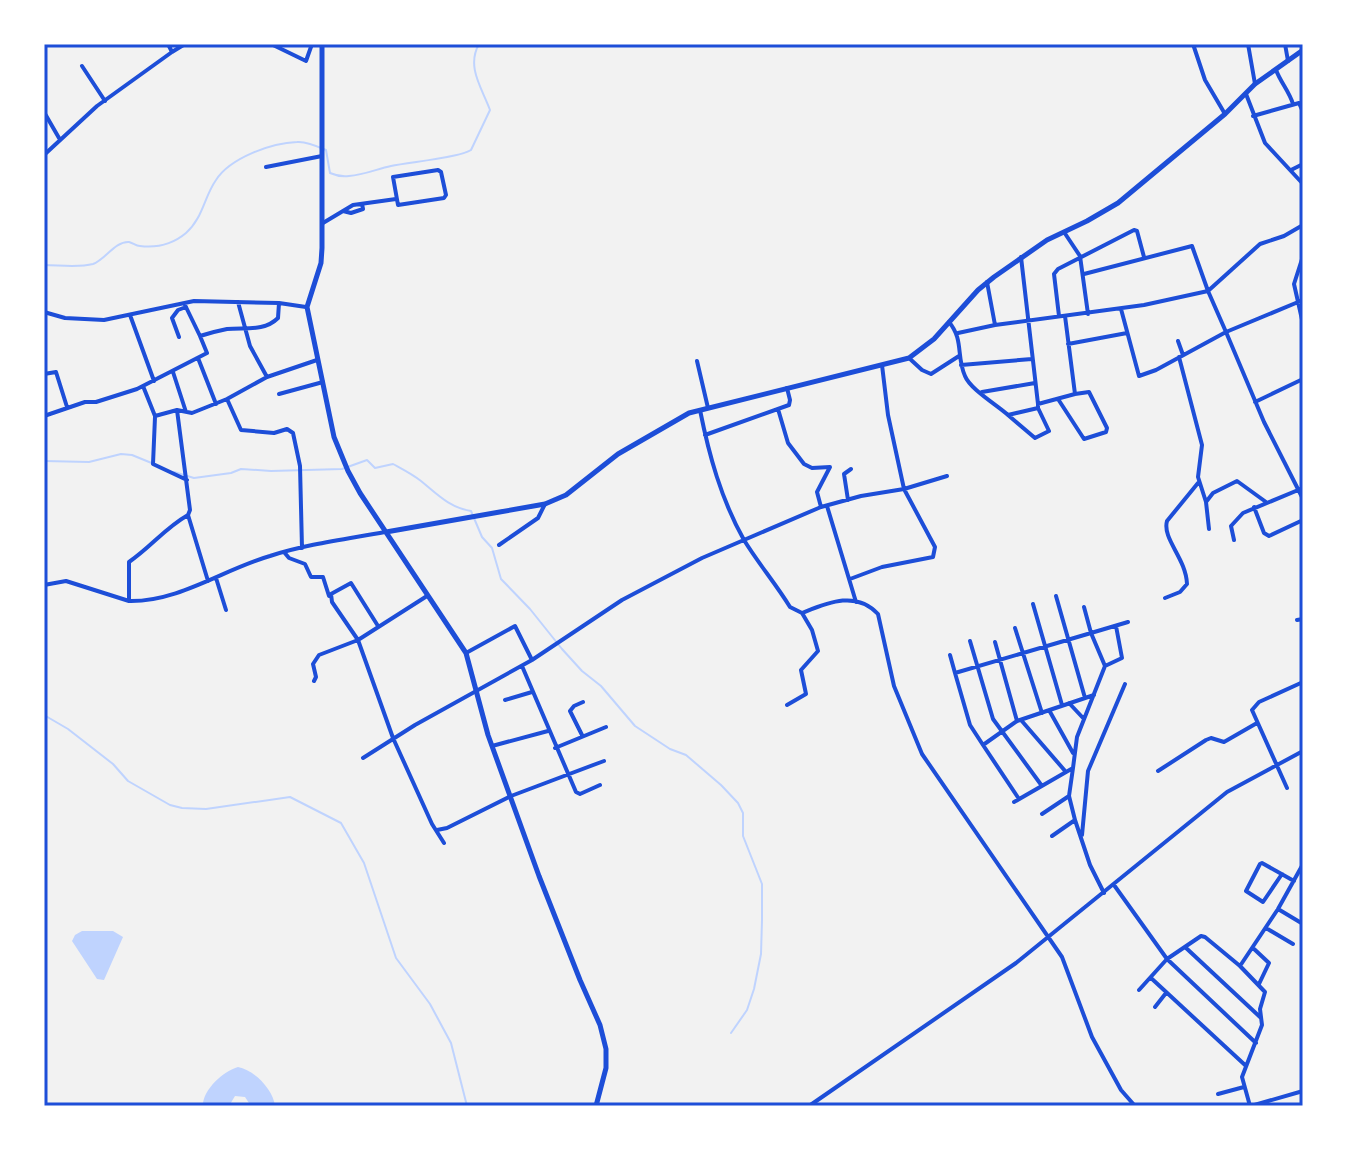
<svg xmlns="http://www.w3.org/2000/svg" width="1347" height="1150" viewBox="0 0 1347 1150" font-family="'Nunito Sans',sans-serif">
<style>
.water{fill:#bfd3fe}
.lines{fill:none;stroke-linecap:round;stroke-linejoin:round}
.stream{stroke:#bfd3fe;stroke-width:2}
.minor{stroke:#1d4ed8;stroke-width:4}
.tertiary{stroke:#1d4ed8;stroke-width:5}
.neatline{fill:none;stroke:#1d4ed8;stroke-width:3}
</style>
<rect width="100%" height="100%" fill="#f2f2f2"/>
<!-- water -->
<path class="water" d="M82,931H113L123,937L104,980L97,979L72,941L75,935Z
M238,1067C254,1070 273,1089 275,1106H251L245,1097L235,1096L229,1106H203C202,1091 223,1071 238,1067Z"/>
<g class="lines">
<!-- stream -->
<path class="stream" d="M44,265C59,265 78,268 93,264C105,260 115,241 129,242C133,243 136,246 140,246C157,248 173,244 186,233C203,218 204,197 216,180C230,158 271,143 297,142C306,141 317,146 326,150L330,173C337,176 342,177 349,176C364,175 377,169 391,166C409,162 459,158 471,150L490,110C482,88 466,67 479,44
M44,461L89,462L121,454L132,455L154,464
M174,472L194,478L231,473L241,469L271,471L342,469L367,460L375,468L393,464C402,469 412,474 421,481C437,494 450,508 471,511L482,537L492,548L501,579L530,609L562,649L582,671L601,686L635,726L670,749L686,755L721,785L738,803L743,813V836L762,884V920L761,954L754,989L747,1010L731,1033
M44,715L68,729L113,764L128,781L170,805L182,808L206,809L290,797L341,823L364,863L396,958L430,1004L451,1043L467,1106"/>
<!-- minor -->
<path class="minor" d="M168,44L172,52L185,44
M271,44L306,61L312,44
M1177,44H1184
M1193,44L1205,80L1225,114
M1248,44L1255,84
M1285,44L1288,61
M82,66L105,101
M1276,70C1281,83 1289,91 1293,104
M1246,94L1265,143L1303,184
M44,112L59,138
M1253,116L1299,103L1303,112
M44,155L97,106L172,52
M266,167L322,156
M438,170L441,172L446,195L444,198L398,205L393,177Z
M1291,170L1303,164
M343,211L351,213L363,209L362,204
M323,223L353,205L396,199
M1064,232L1080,256L1088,314
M1303,256L1294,284L1303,324
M1021,257L1038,404
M1084,274L1192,246L1208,291L1260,244L1284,236L1303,225
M987,282L995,325
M238,302L250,346L267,377
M184,303L200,336C209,333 217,331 227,329C244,327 264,332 278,318L279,303
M1121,309L1139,376L1156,370L1226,332L1264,422L1303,499
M44,312L65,318L104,320L194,301L279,303L306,307
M130,315L154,381
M1059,316L1054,274L1058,269L1134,230L1137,231L1144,257
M949,322C964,340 956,356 965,376C970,389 997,405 1008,415L1038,408V404L1075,394L1065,316
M958,333L995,325L1144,305L1208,291L1226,332L1303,300
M179,337L172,318L178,310L186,307
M1178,341L1183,355
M1068,344L1127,333
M1179,357L1202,445L1198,477L1206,502
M198,358L216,404
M909,358L922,370L931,374L959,356
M697,361L708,408
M882,365L888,415L904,489L947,476
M961,365L1032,359
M173,372L186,412
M44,374L56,372L67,407
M143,386L155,416L177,410L192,413L227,399L267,377L317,360
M982,392L1035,383
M279,394L323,382
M227,399L241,430L274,433L287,429L293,433L300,466L302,548
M1058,399L1084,439L1106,432L1107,428L1089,392L1075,394
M1255,402L1303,379
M778,409L788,443L804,464L812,468L830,467L817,492L821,507
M177,410L190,510L188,515C165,528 152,546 129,562V601C179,602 224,569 270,556C307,544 347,539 385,532
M700,410C709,455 721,499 744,540C758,563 776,584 790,607L802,613C827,603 856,590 878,614L894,686L922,754L1062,957L1092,1037L1121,1090L1135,1106
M1008,415L1035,438L1049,431L1038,408
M44,416L85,402H96L137,389L207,353L200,336
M155,417L153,464L187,480
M705,435L789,405L790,400L787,388
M848,500L844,474L851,469
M827,506L856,602
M1254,507L1264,533L1269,536L1303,520
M188,515L208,581
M1209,529L1206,502L1213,493L1237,481L1266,502
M1234,540L1231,526L1243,513L1303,488
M499,545L538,518L545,504
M284,552L289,558L305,564L311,577H323L329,596
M216,578L226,610
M44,585L66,581L129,601
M1056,596L1085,698
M1165,598L1180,592L1187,584C1186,558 1162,539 1167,521L1198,483
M1033,604L1062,705
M1084,607L1091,633L955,673L970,725L983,745L1017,721L1094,695
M1297,620L1303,619
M378,626L351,583L331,594L332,602L358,640L393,738L432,824L444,843
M1015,628L1042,713
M970,641L993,719L1042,786
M995,642L1017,721
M466,653L515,626L532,660L622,600L702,558L821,507L861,496L904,489L935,547L933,557L882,567L850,579
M950,655L955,673
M522,666L576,792L580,794L600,785
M1105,666L1122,658L1116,626
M314,681L316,677L313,664L319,655L358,640L427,596
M505,700L532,692
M1069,703L1084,719
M787,705L806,694L801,670L818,651L812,630L802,613
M1049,710L1073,753
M1021,720L1066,772
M582,735L570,711L574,706L583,702
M983,745L1019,799
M492,746L548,731
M555,748L606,727
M363,758L415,725L532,660
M1073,768L1077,737L1105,666L1091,633L1128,622
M1158,771L1206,740L1211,738L1224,742L1257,723
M1287,788L1252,710L1259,702L1303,682
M1014,802L1073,768L1069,796
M1042,814L1069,796L1075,820
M437,830L447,828L511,796L604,761
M1082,835L1088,771L1125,684
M1052,836L1075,820L1090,865L1104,893
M1282,874L1263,902L1246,891L1260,864L1262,863L1294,881
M1114,885L1167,959L1256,1043
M1278,909L1303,924
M1266,928L1293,944
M1185,947L1260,1017
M1253,948L1269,963L1259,984
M1151,978L1245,1065
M1139,990L1167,959L1201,936L1205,937L1240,966
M1155,1007L1166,993
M1218,1094L1244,1087
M809,1106L1016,963L1227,792L1303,751
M1250,1106L1242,1077L1262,1025L1260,1009L1265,992L1240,966L1278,909L1303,864
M1251,1106L1303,1091"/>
<!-- tertiary -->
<path class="tertiary" d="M322,44V248L321,263L307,307L334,437L348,471L360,493L466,653L488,735L539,876L580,980L600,1025L606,1049V1068L596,1106
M386,532L545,504L566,495L618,454L689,413L909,358L934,339L978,290L994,277L1047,240L1087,221L1118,203L1225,114L1255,84L1303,50"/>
</g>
<!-- border -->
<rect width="1347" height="1150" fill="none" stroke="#ffffff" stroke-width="92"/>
<rect x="46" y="46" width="1255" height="1058" class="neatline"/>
</svg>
